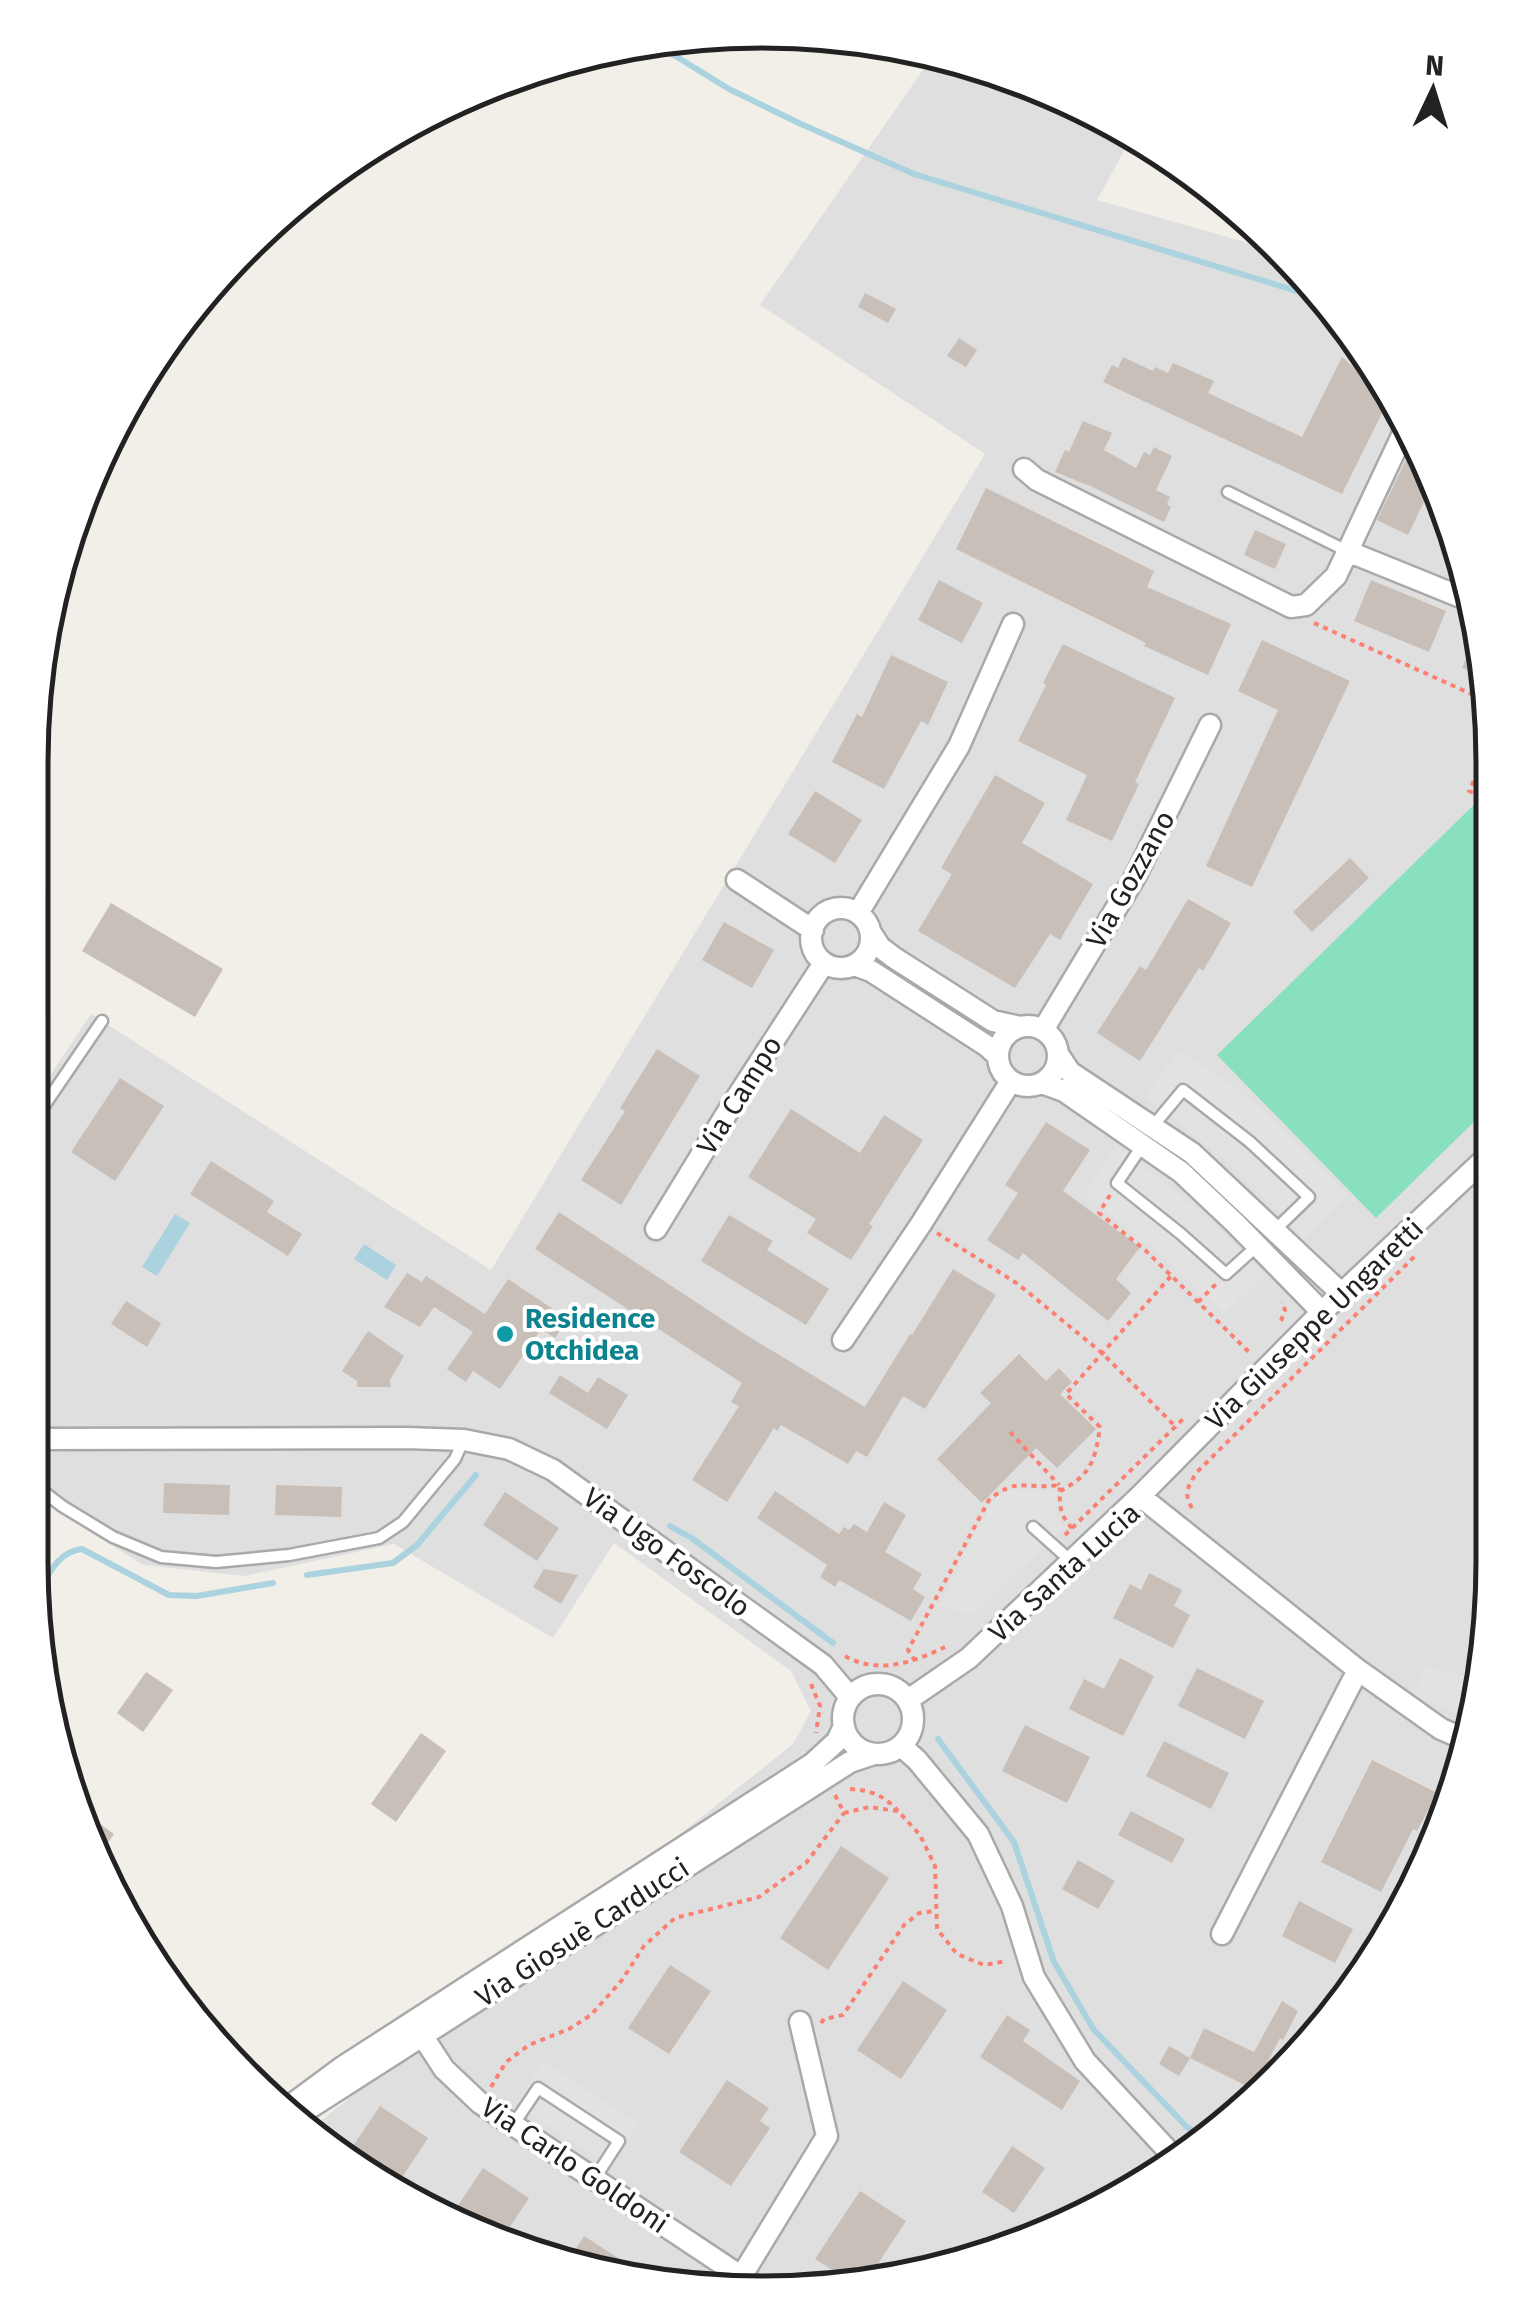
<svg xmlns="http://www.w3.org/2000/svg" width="1523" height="2323" viewBox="0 0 1523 2323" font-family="'Fira Sans',sans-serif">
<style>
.residential{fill:#e0dfdf}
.pitch{fill:#88e0be}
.parking{fill:#e2e2e2}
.water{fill:#aad3df}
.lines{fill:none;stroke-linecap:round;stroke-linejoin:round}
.stream{stroke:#aad3df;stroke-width:6}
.building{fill:#c7bfb8}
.lane-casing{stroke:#a9a9a9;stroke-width:15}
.street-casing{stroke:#a9a9a9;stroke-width:25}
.path{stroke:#fa8072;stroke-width:4;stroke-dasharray:5 5;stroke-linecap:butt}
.lane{stroke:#fff;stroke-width:10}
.street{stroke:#fff;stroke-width:20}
.culture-dot{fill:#0f9aa8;stroke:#fff;stroke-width:4}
.labels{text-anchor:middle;stroke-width:8;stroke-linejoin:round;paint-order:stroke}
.street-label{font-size:28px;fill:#222;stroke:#fff}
.culture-label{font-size:28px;font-weight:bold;fill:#0d838f;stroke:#fff;text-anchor:start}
.rim{fill:none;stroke:#222;stroke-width:5}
</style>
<rect width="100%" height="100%" fill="#f2efe9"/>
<!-- residential -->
<path class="residential" d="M934,54L997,69L1134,133L1097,200L1283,253L1342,317L1418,438L1468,573L1491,714L1487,1658L1418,1885L1311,2044L1128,2195L950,2268L713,2291L482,2238L316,2141L307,2132L793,1744L811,1711L791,1671L614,1543L553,1638L394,1544L245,1576L143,1565L30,1494L33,1101L91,1014L491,1270L985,454L760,305Z"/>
<!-- pitch -->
<path class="pitch" d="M1483,796L1491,805L1489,1107L1376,1218L1217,1055Z"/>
<!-- parking -->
<path class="parking" d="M1179,1050L1251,1099L1280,1126L1348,1195L1305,1239L1246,1177L1146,1097Z
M1116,1145L1179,1194L1227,1236L1265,1276L1224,1313L1164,1257L1085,1195Z
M1055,1489V1515L1064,1528L972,1615L939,1606L987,1510L999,1495L1010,1490L1046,1491Z
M1427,1665L1479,1682L1468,1719L1413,1694Z
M543,2062L639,2123L612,2166L515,2105Z"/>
<!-- water -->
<path class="water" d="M175,1214L190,1223L157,1276L142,1267Z
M364,1244L396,1265L387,1280L354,1259Z"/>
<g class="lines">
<!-- stream -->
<path class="stream" d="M657,41L664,49L729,89L801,124L914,174L1326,300
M670,1526L693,1539L833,1643
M307,1575L393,1563L417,1545L476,1475
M36,1595C49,1575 57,1552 82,1549L169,1595L197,1596L273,1583
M938,1739L1014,1842L1054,1962L1094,2030L1187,2127L1200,2135"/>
</g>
<!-- building -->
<path class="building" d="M865,293L896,309L888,323L858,307Z
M959,338L977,350L966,367L947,356Z
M1123,357L1153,371L1155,367L1168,373L1173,363L1214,381L1208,393L1302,437L1342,357L1358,371L1384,384L1391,395L1342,494L1103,382L1112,365L1118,368Z
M1083,421L1112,433L1104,450L1136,468L1144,452L1150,455L1154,447L1172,456L1156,490L1170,497L1167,504L1171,507L1164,522L1090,486L1055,472L1065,450L1069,452Z
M1406,460L1430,471L1434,481L1408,535L1377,520Z
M986,488L1154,571L1147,587L1231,624L1208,675L1144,646L1146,643L956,549Z
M1255,530L1286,544L1275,569L1244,555Z
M939,580L983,603L962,643L918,620Z
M1371,580L1446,611L1429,652L1354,621Z
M1478,630L1484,669L1485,677L1462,668Z
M1262,640L1350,681L1252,887L1206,866L1278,710L1238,691Z
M1063,644L1175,698L1135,782L1139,784L1112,841L1066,820L1087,775L1018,741L1046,685L1043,683Z
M891,655L948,682L928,725L921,721L884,789L832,762L857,714L862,717Z
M995,775L1045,803L1022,843L1093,884L1060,940L1050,934L1015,988L918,931L952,874L941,868Z
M815,791L862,820L835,863L788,834Z
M1350,858L1369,878L1312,932L1293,912Z
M1188,899L1231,923L1203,971L1199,968L1140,1061L1097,1033L1140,966L1146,970Z
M111,903L223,969L195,1017L82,951Z
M724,922L774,950L752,988L702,960Z
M657,1049L700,1076L621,1205L581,1180L625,1111L620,1108Z
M120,1078L164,1106L115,1181L71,1152Z
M791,1109L860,1153L884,1115L923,1140L869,1224L873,1226L851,1260L807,1233L816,1219L748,1177Z
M1046,1122L1090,1150L1063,1191L1140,1247L1116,1279L1131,1293L1108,1321L1023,1253L1018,1260L987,1240L1018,1193L1005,1185Z
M211,1161L274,1201L267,1212L302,1234L288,1256L190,1194Z
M559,1212L743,1333L865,1407L910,1334L912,1335L953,1269L996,1295L925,1409L903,1396L867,1457L856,1451L848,1464L781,1425L777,1431L774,1428L727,1502L692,1480L739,1406L731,1402L742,1383L535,1249Z
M729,1215L773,1241L767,1250L829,1289L806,1325L701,1261Z
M407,1273L422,1282L426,1276L485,1314L508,1279L568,1319L555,1338L541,1329L500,1389L473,1371L466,1382L447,1369L473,1332L434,1307L420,1327L384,1307Z
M126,1301L161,1323L147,1347L111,1324Z
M368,1331L404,1356L390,1380L391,1387H357V1381L342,1371Z
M1019,1354L1046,1381L1059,1368L1072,1382L1060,1394L1096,1429L1057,1468L1036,1448L982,1503L937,1459L991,1403L980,1393Z
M560,1375L588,1393L598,1377L628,1395L607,1429L549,1393Z
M164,1483L230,1485L229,1515L163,1513Z
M276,1485L342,1487L341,1517L275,1515Z
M775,1491L839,1534L844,1527L849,1530L854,1524L867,1532L884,1502L906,1515L885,1552L922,1574L913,1589L925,1597L911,1621L839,1580L835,1587L820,1577L827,1565L757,1518Z
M505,1492L559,1528L537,1561L483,1525Z
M544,1569L578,1575L561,1604L533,1587Z
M1149,1573L1182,1590L1174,1606L1190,1615L1173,1648L1113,1618L1130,1584L1141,1590Z
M1120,1658L1154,1676L1123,1736L1069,1709L1084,1679L1104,1689Z
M1197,1668L1264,1701L1245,1739L1178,1706Z
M146,1672L173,1690L143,1732L117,1713Z
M1025,1725L1090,1757L1067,1803L1002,1771Z
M421,1733L446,1751L396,1822L371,1804Z
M1164,1741L1229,1773L1211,1809L1146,1776Z
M1372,1760L1437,1793L1417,1831L1413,1829L1381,1892L1321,1862Z
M72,1804L114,1834L98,1857Z
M1131,1811L1185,1839L1172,1863L1118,1835Z
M841,1846L889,1878L828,1970L780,1938Z
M1078,1860L1115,1881L1098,1909L1062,1889Z
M1299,1901L1353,1929L1335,1963L1282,1936Z
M670,1965L711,1991L669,2054L628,2028Z
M903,1981L947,2010L901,2079L857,2050Z
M1282,2001L1298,2011L1283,2040L1280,2038L1262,2073L1271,2077L1255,2090L1190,2058L1204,2028L1254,2052Z
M1007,2015L1030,2030L1023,2041L1080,2081L1062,2110L980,2057Z
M1169,2046L1190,2058L1179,2076L1159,2064Z
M727,2080L769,2108L760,2121L770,2128L731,2186L679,2152Z
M380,2106L428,2138L395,2188L345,2158Z
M1012,2146L1045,2168L1014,2213L982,2192Z
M483,2168L529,2198L500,2242L482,2238L449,2219Z
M860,2191L906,2221L870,2276L845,2278L815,2259Z
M584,2236L640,2272L639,2274L570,2258Z"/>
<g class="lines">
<defs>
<path id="lane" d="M1228,492L1347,551
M33,1122L102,1021
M1153,1126L1183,1090L1250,1142L1309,1197L1275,1230
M1142,1146L1117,1183L1181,1234L1226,1274L1257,1246
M31,1482L62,1506L113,1537L161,1557L216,1562L289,1555L379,1538L403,1522L455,1459L463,1441
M1033,1527L1071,1561
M513,2125L538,2088L619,2141L595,2178"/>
<path id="street" d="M1024,469L1037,480L1291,607L1306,605L1336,576L1408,423
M1347,551L1473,602
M737,880L813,930
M811 938a30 30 0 1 1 60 0a30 30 0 1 1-60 0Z
M858,913L959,746L1013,624
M871,933L880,947L893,957L993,1021L1020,1027
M854,965L871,971L987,1046L998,1056
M998 1056a30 30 0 1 1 60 0a30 30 0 1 1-60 0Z
M1043,1030L1135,877L1210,725
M1058,1054L1070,1072L1192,1153L1342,1294
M1042,1083L1064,1091L1181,1172L1235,1223L1322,1312
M656,1229L730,1108L824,963
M843,1340L921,1224L1011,1081
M31,1439L407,1438L464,1440L509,1449L553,1470L823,1665L850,1697
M1140,1496L1358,1670L1441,1729L1462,1738
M843 1719a35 35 0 1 1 70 0a35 35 0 1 1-70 0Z
M908,1700L969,1658L1140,1496L1322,1312L1489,1155
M901,1746L917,1760L978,1834L1012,1906L1034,1977L1085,2061L1174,2157
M1222,1934L1358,1670
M416,2026L444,2069L480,2103L757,2287
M287,2108L341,2068L812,1764L837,1741L844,1726
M294,2118L850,1762L874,1754
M741,2277L827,2136L800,2022"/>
</defs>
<!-- lane casing -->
<use href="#lane" class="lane-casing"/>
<!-- street casing -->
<use href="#street" class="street-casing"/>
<!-- path -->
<path class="path" d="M1314,623L1489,702
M1491,801L1469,791L1491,745
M1480,1136L1489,1127
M1110,1195L1099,1213L1145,1250L1251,1354
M937,1233L1018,1284L1102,1353L1177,1428
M1198,1302L1216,1284
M1281,1321L1285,1310L1282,1302
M1010,1432L1059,1485
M1192,1508C1183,1493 1188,1486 1197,1472L1417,1254
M1072,1528C1061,1517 1059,1506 1060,1491C1091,1475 1095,1461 1100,1427L1066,1394L1171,1276
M1065,1535L1183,1419
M845,1656C878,1675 914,1662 945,1647
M915,1661L908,1650L989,1500C1017,1476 1026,1490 1059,1485L1060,1491
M811,1684L820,1706L816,1733
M850,1789C871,1790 885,1796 898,1811
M835,1795L844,1813L869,1807L898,1811L920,1835L935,1866L937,1929L957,1954L984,1965L1007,1961
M821,2023L824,2019L843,2015L904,1925L919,1913L936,1911
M491,2087L506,2062L529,2045L569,2029L591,2015L622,1980L644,1946L675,1918L759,1897L806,1863L844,1813"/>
<!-- lane -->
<use href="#lane" class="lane"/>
<!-- street -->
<use href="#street" class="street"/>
</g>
<!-- markers -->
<circle class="culture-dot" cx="505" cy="1334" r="10"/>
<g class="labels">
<!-- street labels -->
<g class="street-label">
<text transform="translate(1130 879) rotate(-61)" y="10">Via Gozzano</text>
<text transform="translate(739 1095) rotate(-58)" y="10">Via Campo</text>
<text transform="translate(1314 1324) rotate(-44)" y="10">Via Giuseppe Ungaretti</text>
<text transform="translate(667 1552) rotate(36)" y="10">Via Ugo Foscolo</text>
<text transform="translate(1064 1572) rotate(-42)" y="10">Via Santa Lucia</text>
<text transform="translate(582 1932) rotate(-33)" y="10">Via Giosuè Carducci</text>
<text transform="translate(575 2165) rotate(34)" y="10">Via Carlo Goldoni</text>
</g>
<!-- culture labels -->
<g class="culture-label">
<text x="525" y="1328">Residence<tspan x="525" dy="32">Otchidea</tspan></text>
</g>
</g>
<!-- crop -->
<path d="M0 0H1523V2323H0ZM762 48H762A714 714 0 0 1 1476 762V1562A714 714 0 0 1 762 2276H762A714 714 0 0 1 48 1562V762A714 714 0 0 1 762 48Z" fill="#fff" fill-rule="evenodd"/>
<path class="rim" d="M762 48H762A714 714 0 0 1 1476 762V1562A714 714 0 0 1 762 2276H762A714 714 0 0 1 48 1562V762A714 714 0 0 1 762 48Z"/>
<!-- north arrow -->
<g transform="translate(1433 90) rotate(4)" stroke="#ffffff" stroke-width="8" paint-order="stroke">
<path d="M0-8L18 38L0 25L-18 38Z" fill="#222222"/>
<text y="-15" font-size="28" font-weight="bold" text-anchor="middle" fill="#222222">N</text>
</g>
</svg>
